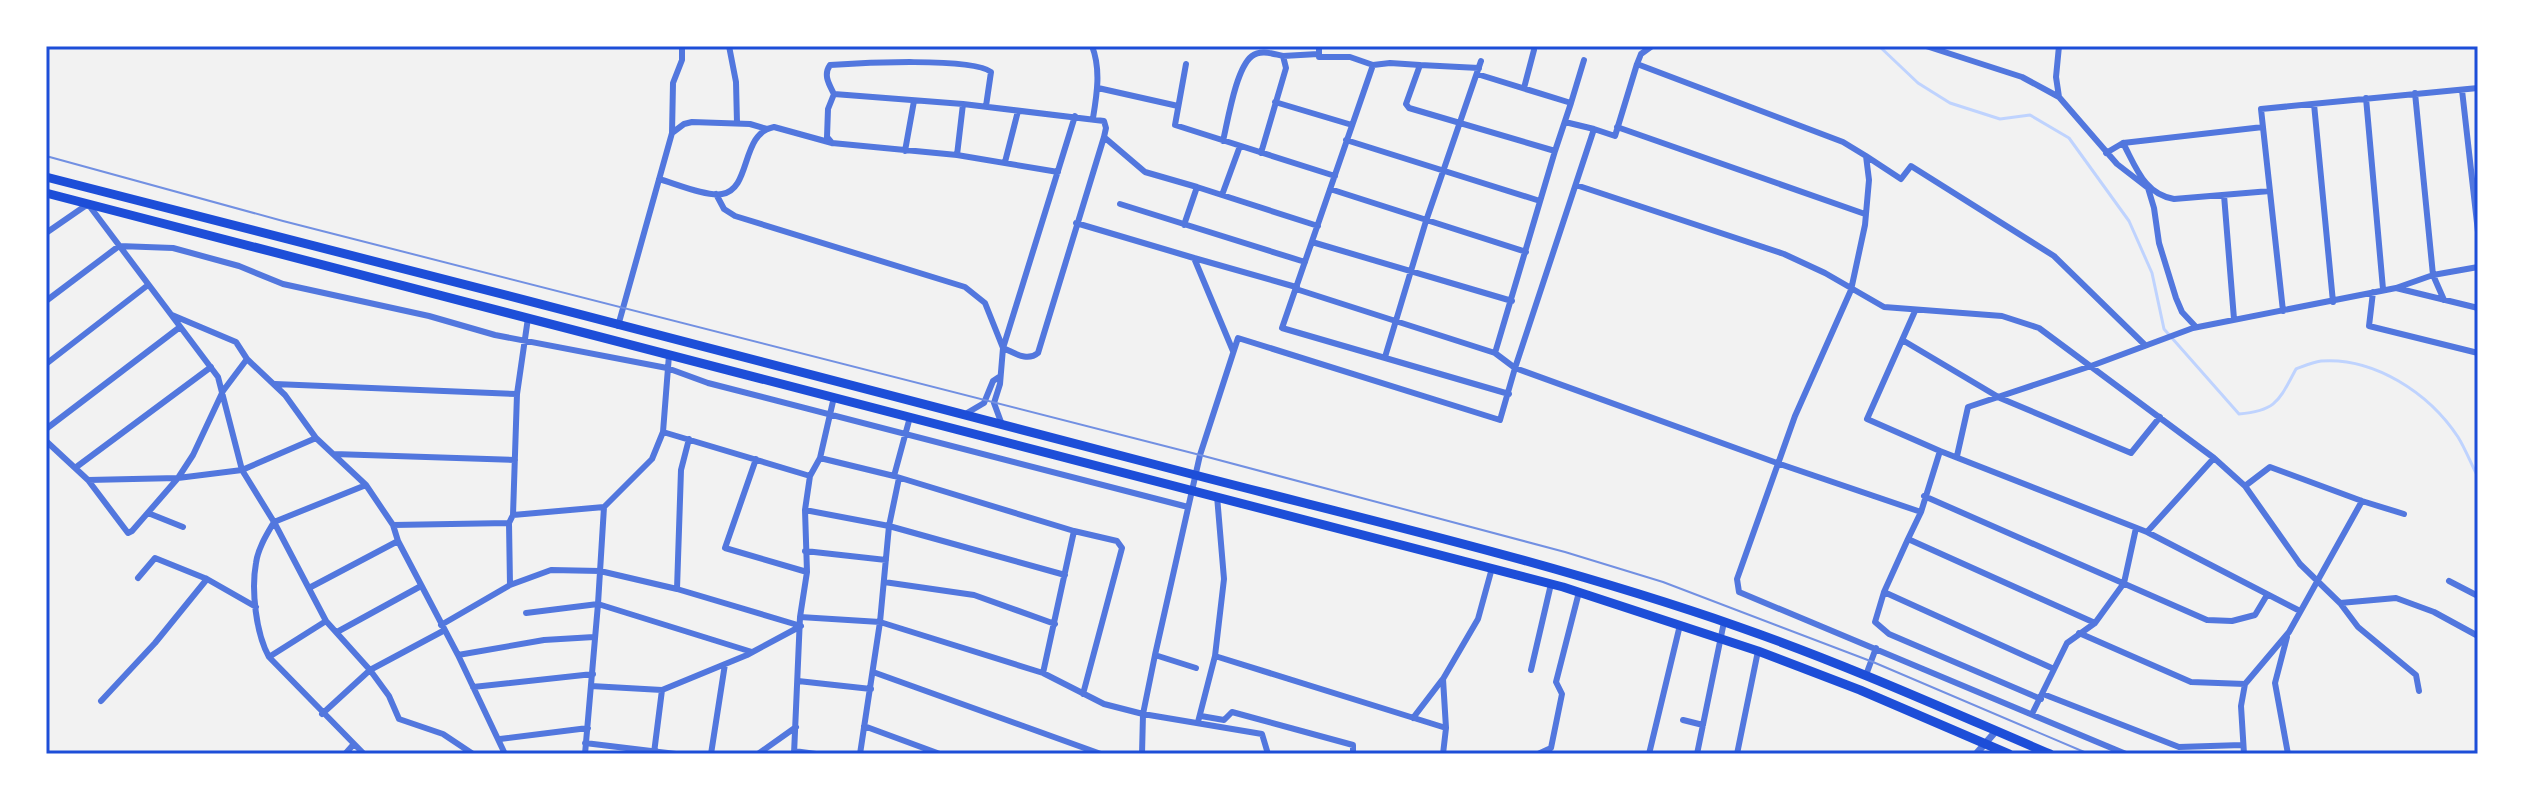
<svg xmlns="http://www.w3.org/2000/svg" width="2524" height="800" viewBox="0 0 2524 800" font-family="'Fira Sans Condensed',sans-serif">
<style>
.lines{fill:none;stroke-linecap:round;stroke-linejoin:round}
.stream{stroke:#bfd3fe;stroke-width:3}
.minor{stroke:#5277de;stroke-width:6}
.tertiary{stroke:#5277de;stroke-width:7}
.primary{stroke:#1d4ed8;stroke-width:9}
.tram{stroke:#7290e2;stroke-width:2}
.neatline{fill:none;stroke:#1d4ed8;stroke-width:3}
</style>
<rect width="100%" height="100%" fill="#f2f2f2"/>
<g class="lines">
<!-- stream -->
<path class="stream" d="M1879,46L1918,83L1950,103L2000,119L2030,115L2069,138L2129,221L2152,273L2164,329L2239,414C2277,411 2279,400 2296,369C2304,366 2313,362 2321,361C2374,357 2429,393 2458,437C2466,450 2471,464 2478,477"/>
<!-- minor -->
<path class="minor" d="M729,46L736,82L737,123
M1092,46C1101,69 1097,94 1093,118
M1319,46V57H1350L1373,65L1390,63L1420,65L1406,104L1409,108L1555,151
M1652,46L1641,54L1637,64L1843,142L1866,156L1869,180L1865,225L1851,290L1795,416L1737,579L1739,592L2126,754
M1926,46L2022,77L2059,97L2117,164L2148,188L2154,208L2159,243L2176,298L2182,312L2196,327
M1283,56L1318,54
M1186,64L1175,125L1335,176
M1373,65L1282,328L1509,394
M1420,65L1479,68
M1477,74L1571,103L1555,151L1495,353L1515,368L1594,129L1565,122
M1098,88L1178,106
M1524,88L1534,50
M2462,90L2478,232
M2415,93L2433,275L2444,300
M834,94C829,84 823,75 830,65C858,63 972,57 991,72L986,106
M2059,97L2056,77L2059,46
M2366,98L2383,289
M1275,102L1352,125
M1571,103L1584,60
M2314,104L2333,302
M1617,127L1865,214
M1594,129L1615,136L1637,64
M672,133L673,83L682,60V46
M1104,137L1145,172L1197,187L1184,225
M1346,140L1540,201
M1223,141C1228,120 1236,68 1252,56C1261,49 1273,54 1283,56L1286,68L1261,153
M2123,143C2136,167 2144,194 2174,199L2270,191
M905,151L914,101
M2106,153L2123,143L2263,127
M957,155L963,104
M1866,156L1901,179L1911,166L2054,256L2145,345
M1005,162L1018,111
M659,179C674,183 707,197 722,194C752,189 740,133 774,127L832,143L957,155L1058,172
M1576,185L1784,254L1825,273L1884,307L2002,316L2039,328L2214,458L2245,486L2300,564L2340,603L2358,627L2416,675L2419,691
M1197,187L1318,226
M1330,189L1526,252
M716,194L724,209L735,216L965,287L985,303L1003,348C1015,353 1027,362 1038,353L1104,137L1106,128L1104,121L963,104L834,94L828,109L827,137L832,143
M1222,195L1240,146
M2224,195L2234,319
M1120,204L1305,262
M1076,223L1194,258L1233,351
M46,233L88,204L218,377L242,470L274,522L326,621L370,670L389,696L399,719L443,734L473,754
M1311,245L1312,242L1512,301
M1194,258L1296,287
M1297,286L1296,289L1495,353
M2396,288L2478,308
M2373,292L2369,326L2478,353
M46,301L119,246L173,248L239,266L283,284L429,316L495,335L667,368L708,383L1188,507
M1915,311L1867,419L1940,451
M2283,311L2261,109L2478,88
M172,315L236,342L247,359L285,395L316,438L366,485L393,525L398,541L458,655L505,754
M618,326L672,133L684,124L692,122L750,124L767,129
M1904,341L2000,398L2131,453L2160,417
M1385,357L1426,221L1481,61
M46,364L148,285
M275,384L517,394
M967,413L984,403L993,381L999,377
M1001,422L994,403L1000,384L1003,348L1075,116
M46,429L180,327
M663,432L810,476
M46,441L88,480L178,478L242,470L316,438
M334,454L515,460
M1957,456L1968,407L2091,366L2193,328L2396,288L2433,275L2478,267
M820,458L894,476L1074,531L1117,541L1122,548L1083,694
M756,459L725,548L807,572
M75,468L211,367
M894,476L910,417
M88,480L128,533L132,531L178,478L193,455L223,391L247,359
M2245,486L2270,467L2362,501L2404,514
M1924,496L2207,620L2232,621L2255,615L2267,595
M805,510L889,526L1065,575
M1921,512L1908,539L2095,623
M148,513L183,527
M513,515L604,507
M393,525L509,523
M2147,532L2214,458
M1908,539L1884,592L1875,622L1889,634L2041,699
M805,551L886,560
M138,578L155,558L207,579L256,607
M2449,581L2478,596
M884,582L974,595L1055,624
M510,585L509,523L513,515L517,394L528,318
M309,588L398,541
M677,589L681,470L689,439
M1884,592L2054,669
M2340,603L2396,598L2434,612L2478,636
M526,613L598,604L752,652
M800,617L880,622L1043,673L1104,704L1143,714L1262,734L1268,754
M441,625L510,585L551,570L600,571L677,589L801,626
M337,632L421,586
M2079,633L2191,682L2245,684
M2287,637L2275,683L2288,754
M458,655L544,640L594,637
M1215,656L1446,728
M269,657L326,621
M1196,668L1155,655L1200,455L1238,338L1500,420L1515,368L1777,463L1921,512L1940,451L2147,532L2300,611
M1531,670L1551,584
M873,672L1101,754
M1043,673L1074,531
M1866,675L1876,648
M798,681L871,689
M591,686L662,690L747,655L801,626
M473,687L593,674
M2043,694L2179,747L2242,745
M101,701L155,643L207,579
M322,714L370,670L443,631
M2032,714L2067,643L2095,623L2124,583L2136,528
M1201,716L1224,720L1232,712L1353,745V754
M1413,718L1442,680
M1683,720L1703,725
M1198,722L1215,656L1224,579L1217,496
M864,726L940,754
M500,739L588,728
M585,743L676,754
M794,751L816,754
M654,753L662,690
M345,754L353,745
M364,754L269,657C256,634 251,590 256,563C258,548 267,534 274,522L366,485
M585,754L598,604L604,507L652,459L663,432L669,355
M711,754L725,664
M758,754L796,727
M794,754L800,617L807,572L805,510L810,476L820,458L834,397
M860,754L880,622L889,526L899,478
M1142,754L1143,714L1155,655
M1443,754L1446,728L1443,679L1478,619L1492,568
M1538,754L1551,748L1562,694L1556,682L1579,592
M1649,754L1680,625
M1697,754L1724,622
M1737,754L1758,651
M2244,754L2241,706L2245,684L2289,632L2362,501"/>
<!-- tertiary -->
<path class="tertiary" d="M1976,754L1996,731"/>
<!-- primary -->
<path class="primary" d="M46,177C415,272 785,366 1153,464C1349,516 1548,560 1739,627C1845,664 1947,710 2050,754
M46,193L1563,587L1758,651L1860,690L2009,754"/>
<!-- tram -->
<path class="tram" d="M46,156L283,221L1200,455L1565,552L1663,582L1873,662L2089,754"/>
</g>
<!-- border -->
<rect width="2524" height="800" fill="none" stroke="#ffffff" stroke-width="96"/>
<rect x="48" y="48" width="2428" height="704" class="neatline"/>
</svg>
